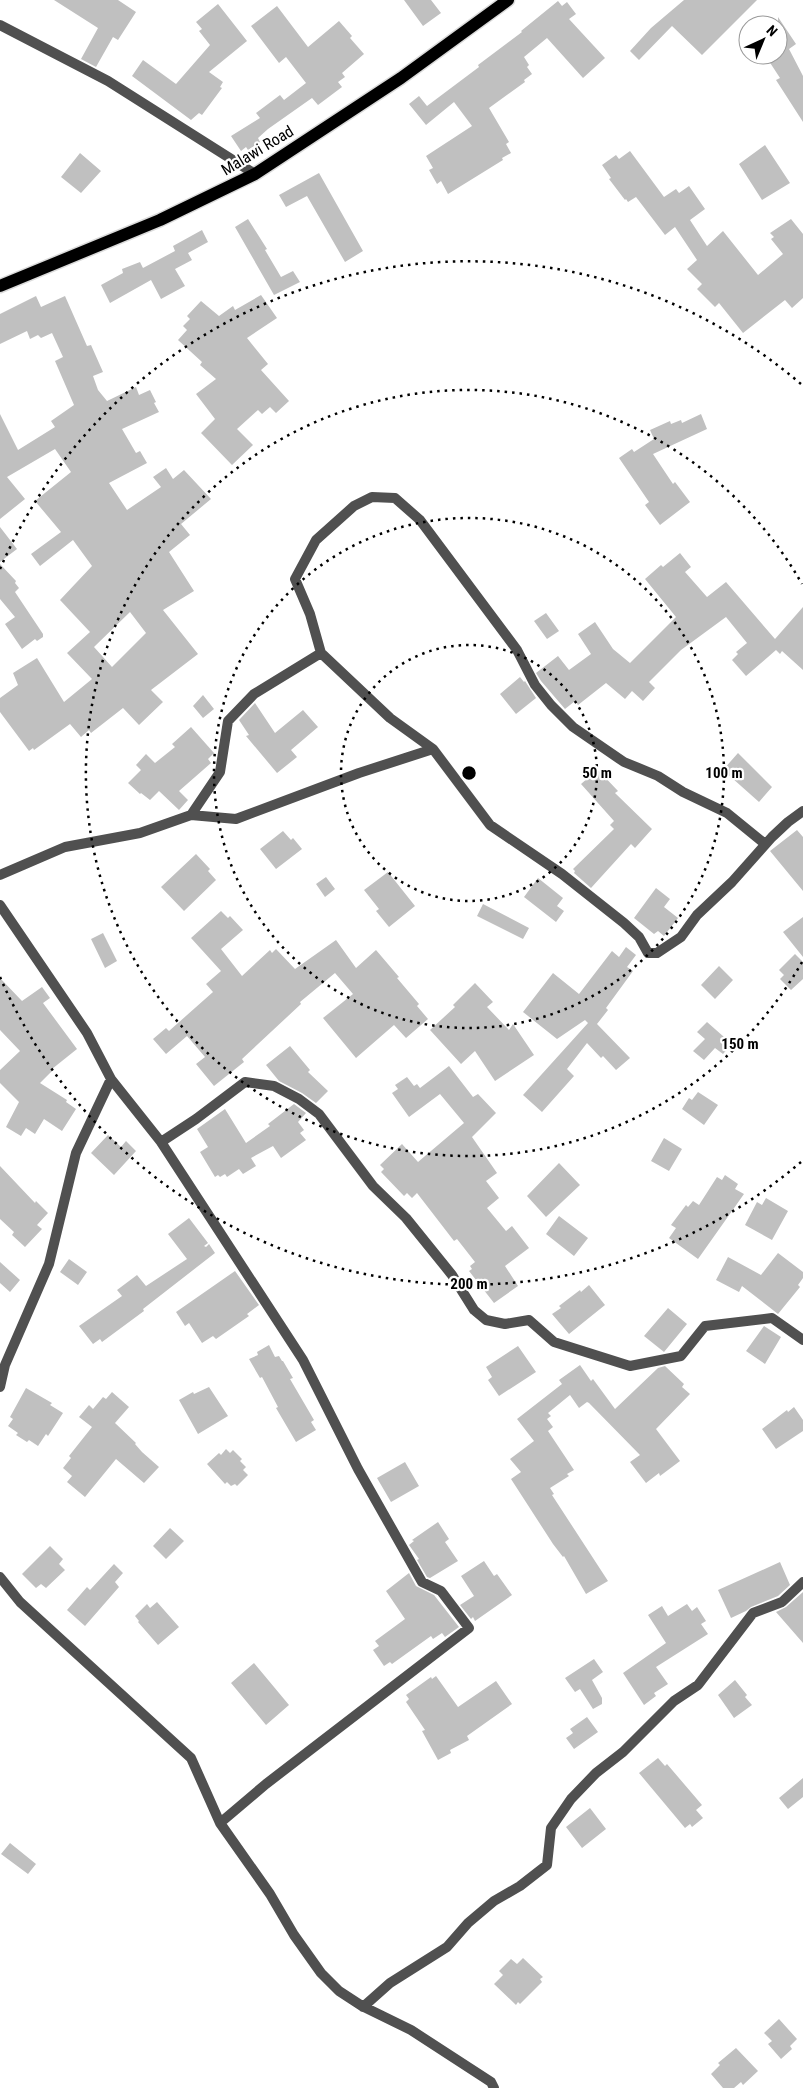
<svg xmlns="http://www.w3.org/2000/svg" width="803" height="2088" viewBox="0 0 803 2088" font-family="'Roboto Condensed',sans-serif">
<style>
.building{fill:#c0c0c0;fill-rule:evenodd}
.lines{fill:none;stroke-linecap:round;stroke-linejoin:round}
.primary-casing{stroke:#dbdbdb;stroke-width:15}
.minor{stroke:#505050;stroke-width:10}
.primary{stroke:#000;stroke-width:12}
.ring{fill:none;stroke:#000;stroke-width:2.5;stroke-dasharray:2.5 5}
.labels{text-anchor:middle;stroke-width:4.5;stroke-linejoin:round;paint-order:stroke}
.street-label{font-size:16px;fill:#000;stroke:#fff}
.centre{fill:#000;stroke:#fff;stroke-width:2.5}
.ring-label{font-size:15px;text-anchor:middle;font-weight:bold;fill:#000;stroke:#fff;stroke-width:4.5;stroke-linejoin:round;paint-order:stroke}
</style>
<rect width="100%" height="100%" fill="#fff"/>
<!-- building -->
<path class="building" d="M54,0H118L136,12L118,40L113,37L96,67L81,59L98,28Z
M404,0H431L441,13L423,26Z
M684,0H757L702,55L672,26L639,60L630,51L651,28Z
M558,1L562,6L567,2L576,14L569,19L605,58L583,78L547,38L524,57L529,65L527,67L532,74L524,80L525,82L489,108L509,142L506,144L511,153L502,158L503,160L448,194L441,181L437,184L429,170L433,168L426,156L472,126L454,102L426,125L409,104L419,96L427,106L479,67L478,65L522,32L521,31Z
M218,4L247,41L209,72L223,82L220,87L222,88L202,115L199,113L191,120L132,76L143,60L176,84L210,45L199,31L202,29L196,22Z
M277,6L308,47L339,21L352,36L350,38L364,54L342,73L345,77L338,82L342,87L318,105L312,98L268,129L258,138L260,142L248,150L246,147L241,151L231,136L260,118L256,113L280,95L284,100L306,83L286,57L279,63L251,26Z
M778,17L796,44L789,49L803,76V122L776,80L780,78L765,55H778Z
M765,145L790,183L762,200L739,164Z
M630,151L664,197L676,189L679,193L689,186L705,209L690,220L707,246L723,231L758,275L783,254L771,239L774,237L770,233L791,219L803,234V298L792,308L785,300L743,333L719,303L715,307L697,289L702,284L687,269L697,260L675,227L665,235L636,197L628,202L626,199L625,200L609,179L611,178L602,165L616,155L619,159Z
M80,153L101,171L81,193L61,177Z
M319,173L363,251L345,262L307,196L286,207L279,195Z
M248,219L267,249L265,250L281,277L293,271L300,282L274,295L235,227Z
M202,230L208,242L188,253L192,260L175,269L185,286L161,299L151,280L110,303L101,285L123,273L122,269L140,262L143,268L175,251L173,246Z
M261,295L277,318L247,338L268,364L261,370L289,401L276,413L270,407L262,414L258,410L237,429L253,445L232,465L201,433L215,419L196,394L216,379L200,365L202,362L178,340L187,330L183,326L190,319L187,316L201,301L219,316L233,306L235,310Z
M36,296L41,307L65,296L87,346L91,345L103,372L93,376L98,390L107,401L136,387L139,395L150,390L156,402L154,403L159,412L122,429L136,453L140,451L147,463L109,483L127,510L161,487L153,477L166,468L173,479L184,470L211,499L181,524L190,535L169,552L194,591L163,610L198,654L151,690L163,702L139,725L123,708L91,733L89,730L81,737L70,724L34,750L33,748L29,751L0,712V698L18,685L13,673L37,658L64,702L92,679L67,653L90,632L60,600L92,566L73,540L40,566L31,554L61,532L35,501L71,472L55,449L7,477L25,499L0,519V414L18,450L55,427L51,421L74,405L55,361L63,357L52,333L41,338L38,335L30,339L27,331L0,344V314ZM130,612L146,633L112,667L94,647Z
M701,414L707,429L653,454L673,484L675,482L690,502L660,525L645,505L649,502L619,458L632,449L634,452L654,439L650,430L670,421L671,424L681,420L682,423Z
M0,527L17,549L0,562Z
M680,553L691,567L685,572L707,597L726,582L775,639L803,607V670L782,651L780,654L776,650L746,676L732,660L738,654L736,652L747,643L726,617L681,650L649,682L655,688L643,701L632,691L625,699L606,683L578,705L575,701L565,709L541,681L536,673L558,656L569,670L591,654L578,634L595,622L613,649L630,663L676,617L645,579L661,565L663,567Z
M0,564L16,581L15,583L19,588L15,592L43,634V637L37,641L35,639L22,649L5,624L15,617L0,599Z
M546,613L559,631L547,639L534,621Z
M520,677L524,682L525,681L536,698L516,714L500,694Z
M203,695L214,709L203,718L193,706Z
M255,703L275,733L303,710L318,727L291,750L297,757L277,773L246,736L249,735L239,720Z
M191,727L214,753L208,759L211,763L179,791L188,800L179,810L159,791L150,800L141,793L140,794L128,783L141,770L136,765L146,754L155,763L175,747L172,744Z
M738,753L772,787L759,802L723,770Z
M596,771H599L618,791L615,793L652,829L635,848L631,844L591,888L574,873L575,871L573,869L614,829L610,825L614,821L581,784Z
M797,830L803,837V891L770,851Z
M283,831L291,840L293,838L302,849L276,869L260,849Z
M196,854L210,869L208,871L216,880L184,911L161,887Z
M388,872L415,906L389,927L376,911L379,909L364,890Z
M326,877L335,889L325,897L316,884Z
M538,878L563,898L557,906L564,911L556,922L524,897Z
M656,888L670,899L664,907L678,918L664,936L658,931L654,934L634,918Z
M483,904L529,928L523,939L477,916Z
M221,911L228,918L230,916L243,930L221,949L242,976L270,950L272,953L276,949L295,969L336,940L356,968L376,950L399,977L397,978L419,1004L417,1006L428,1019L406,1038L394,1025L356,1058L323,1018L353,994L335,973L300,1002L301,1004L242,1059L244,1062L214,1086L196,1064L205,1057L187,1036L166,1054L153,1039L166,1028L169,1031L213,992L206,984L221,971L191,938Z
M803,917V957L783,932Z
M103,933L117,961L105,968L91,939Z
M626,947L636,955L627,967L633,971L606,1008L608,1010L597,1024L630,1058L616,1070L603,1056L601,1058L587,1043L567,1069L574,1076L542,1112L523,1095L588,1023L585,1020L557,1039L523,1012L553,973L579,994L612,951L619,957Z
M795,954L803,962V979L791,990L780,979L784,975L779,970Z
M719,966L733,980L715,999L701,985Z
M0,978L22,1001L42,987L50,998L43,1003L77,1049L52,1069L53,1070L40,1083L67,1100L66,1102L76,1109L62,1131L44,1119L35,1134L26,1128L21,1136L6,1127L19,1102L0,1083V1070L20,1051L0,1030Z
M475,983L493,1002L487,1007L509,1030L513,1024L534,1055L495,1081L475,1051L461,1064L430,1030L455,1007L453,1005Z
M707,1022L732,1044L723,1054L715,1048L704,1060L693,1051L705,1039L697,1032Z
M290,1046L310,1070L308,1072L328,1091L316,1103L302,1093L279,1081L266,1065Z
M449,1066L473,1097L478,1094L496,1113L472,1137L497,1173L486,1181L499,1198L487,1208L506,1231L512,1226L529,1248L505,1266L518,1286L494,1303L469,1271L472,1269L470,1266L475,1262L457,1239L454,1241L417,1193L412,1198L407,1193L404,1196L381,1172L384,1169L380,1165L402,1144L418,1162L464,1123L440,1094L409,1117L392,1093L398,1089L395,1085L407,1077L414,1086L417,1084L420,1088Z
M698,1092L718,1105L704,1125L682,1109L689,1098L692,1100Z
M294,1104L306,1113L298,1122L304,1130L300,1133L306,1140L281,1158L273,1146L251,1158L256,1166L243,1174L239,1169L227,1177L225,1174L220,1177L218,1175L215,1177L200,1152L208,1147L197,1129L225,1109L246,1143L270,1126L268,1124Z
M108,1135L121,1147L126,1141L136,1151L114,1175L91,1153Z
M664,1138L682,1149L669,1171L651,1161Z
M559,1163L580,1185L546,1217L527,1196Z
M0,1166L35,1203L36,1201L48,1213L37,1225L42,1229L25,1247L12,1235L14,1232L0,1219Z
M725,1175L738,1184L735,1189L744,1194L698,1259L669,1238L676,1228L671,1225L686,1205L688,1207L693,1201L699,1205L717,1177L722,1180Z
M766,1198L788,1211L772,1240L745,1225L757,1202L762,1205Z
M559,1216L588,1238L574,1256L546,1234Z
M189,1218L208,1243L204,1246L206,1247L209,1244L215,1253L143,1309L144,1311L102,1342L100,1339L93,1344L79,1326L122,1296L117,1290L137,1275L146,1286L187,1259L168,1234Z
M778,1253L803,1272V1278L798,1285L800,1287L778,1314L742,1286L739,1292L716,1280L728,1257L761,1275Z
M69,1259L87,1272L78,1285L60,1272Z
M0,1262L20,1280L10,1292L0,1283Z
M235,1271L259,1305L247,1314L249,1316L216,1339L213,1336L202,1343L189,1323L185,1326L176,1312Z
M589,1285L605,1305L569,1334L552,1314L561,1308L559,1306L580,1290L581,1292Z
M668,1308L687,1324L664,1352L644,1336Z
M764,1326L781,1337L765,1364L746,1351Z
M269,1345L275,1357L279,1356L282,1361H283L293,1378L290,1379L314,1420L311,1422L316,1430L296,1442L276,1408L278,1407L262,1377L260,1378L249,1359L258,1355L257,1352Z
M518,1346L536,1372L499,1396L488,1380L492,1377L486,1367Z
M580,1365L591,1381L593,1379L615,1409L658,1368L665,1366L684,1384L682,1387L690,1394L656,1429L680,1461L660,1476L659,1473L646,1483L630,1462L640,1455L589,1403L587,1402L579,1408L570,1395L548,1413L551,1416L547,1419L553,1427L548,1431L574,1470L567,1474L569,1476L550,1488L554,1494L552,1495L608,1581L586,1594L564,1556L563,1557L553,1544L511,1479L521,1472L510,1459L534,1441L517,1419L562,1384L559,1380Z
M209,1387L228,1416L198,1434L179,1400L193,1392L194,1394Z
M26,1388L52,1403L50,1405L63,1413L48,1436L46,1434L38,1446L29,1440L27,1442L16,1435L18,1433L8,1426L13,1419L10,1417Z
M112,1392L129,1407L115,1423L136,1443L135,1444L142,1452L159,1467L144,1483L116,1459L85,1497L67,1482L72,1476L63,1468L71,1458L69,1456L92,1427L79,1417L89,1405L93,1409L103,1397L106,1399Z
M794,1407L803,1420V1431L776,1449L762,1429L787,1410L788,1412Z
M226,1449L230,1453L233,1450L242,1459L240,1461L246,1467L243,1470L248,1475L237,1486L235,1484L231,1486L227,1482L225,1484L207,1464L219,1453L221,1455Z
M405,1462L419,1486L391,1502L377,1478Z
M438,1522L449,1539L445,1542L458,1561L430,1578L427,1577L417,1560L419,1559L409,1545L414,1541L412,1540Z
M170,1528L184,1541L166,1559L153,1546Z
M50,1546L63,1559L59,1564L65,1570L46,1588L41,1584L36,1588L22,1574Z
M484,1561L494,1576L497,1574L512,1595L475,1621L473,1617L471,1619L460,1605L474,1596L461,1576Z
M780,1562L790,1585L778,1596L751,1607L746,1611L731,1618L718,1590Z
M114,1564L123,1573L115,1582L119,1587L85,1626L67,1610L87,1587L90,1590Z
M409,1573L416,1586L434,1595L459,1627L445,1637L442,1633L433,1639L431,1636L392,1664L390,1662L384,1666L373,1650L379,1646L375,1641L405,1619L386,1591Z
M803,1592V1643L776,1612L786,1607Z
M157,1602L179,1627L158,1645L138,1622L139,1621L135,1616L147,1604L150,1608Z
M687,1604L692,1611L697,1607L706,1621L701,1624L708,1634L656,1667L668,1684L654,1693L656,1696L644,1705L623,1673L666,1643L648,1615L662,1606L668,1616Z
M594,1659L603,1672L592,1680L602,1698V1704L593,1709L580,1689L575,1692L565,1678Z
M254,1663L289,1705L266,1725L231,1683Z
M436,1676L458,1707L496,1681L512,1704L467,1736L469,1740L450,1750L451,1753L438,1760L422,1731L425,1730L406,1702L409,1699L406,1695L431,1677L432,1679Z
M735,1680L747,1695L745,1697L752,1705L734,1718L718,1695Z
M587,1717L598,1732L574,1749L566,1738L573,1733L570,1729Z
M658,1758L665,1766L667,1764L702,1805L696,1810L703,1818L692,1827L690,1824L685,1828L639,1773Z
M803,1778V1797L788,1809L779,1798Z
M590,1808L606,1829L582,1848L566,1827Z
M10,1843L36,1864L28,1874L1,1854Z
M523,1958L543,1977L540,1979L542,1982L520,2004L518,2002L516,2005L494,1984L503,1975L499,1971L511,1959L517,1964Z
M779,2019L797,2039L790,2046L792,2049L781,2059L768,2044L772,2041L764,2033Z
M736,2048L758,2071L743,2085L741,2082L734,2088H723L711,2074L720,2065L718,2063Z"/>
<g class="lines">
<defs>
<path id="primary" d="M0,286L160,220L255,174L401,78L508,0"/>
</defs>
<!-- primary casing -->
<use href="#primary" class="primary-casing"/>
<!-- minor -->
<path class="minor" d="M0,25L108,81L255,174
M191,815L220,772L228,721L254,694L321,653
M765,844L727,813L683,792L658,776L624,762L573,727L551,705L535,685L517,650L420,520L395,498L372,497L354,506L316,540L295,579L310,614L321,653L390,718L433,749L490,825L562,874L624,923L639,937L648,953H657L681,937L697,915L732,882L772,837L788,822L803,811
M0,875L65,847L140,833L191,815L236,819L359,773L433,749
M0,905L87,1033L111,1079L161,1142L303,1360L358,1469L422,1582L441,1591L469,1628L266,1784L220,1823
M161,1142L196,1119L245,1082L274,1086L299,1099L319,1114L373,1186L406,1218L452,1275L474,1310L486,1320L505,1324L529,1320L554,1342L630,1366L681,1356L705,1326L772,1318L803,1340
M0,1387L5,1365L49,1264L76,1153L111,1079
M0,1577L20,1602L191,1758L220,1823L270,1894L294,1935L321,1973L339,1991L362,2006L411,2030L491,2082L494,2088
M363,2007L390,1983L447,1947L468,1923L494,1901L520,1886L547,1865L551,1828L571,1799L596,1773L623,1752L674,1701L698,1685L753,1613L782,1602L803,1582"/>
<!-- primary -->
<use href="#primary" class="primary"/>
</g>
<!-- distance rings -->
<g class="ring">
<circle cx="469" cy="773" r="128"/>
<circle cx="469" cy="773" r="255"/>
<path d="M802 962A383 383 0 1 1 802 584"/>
<path d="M801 1162A511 511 0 0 1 0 977M0 569A511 511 0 0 1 801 384"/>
</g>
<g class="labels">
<!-- street labels -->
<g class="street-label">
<text transform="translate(257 150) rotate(-31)" y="6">Malawi Road</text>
</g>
</g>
<circle cx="469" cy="773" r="8" class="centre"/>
<g class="ring-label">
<text x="597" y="778">50 m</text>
<text x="724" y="778">100 m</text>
<text x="740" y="1049">150 m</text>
<text x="469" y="1289">200 m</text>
</g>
<!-- north arrow -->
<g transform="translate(763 40) rotate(44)"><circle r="24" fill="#ffffff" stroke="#999999"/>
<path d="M0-4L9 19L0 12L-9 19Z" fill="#000000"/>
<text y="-8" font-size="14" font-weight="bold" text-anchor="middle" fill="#000000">N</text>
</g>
</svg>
